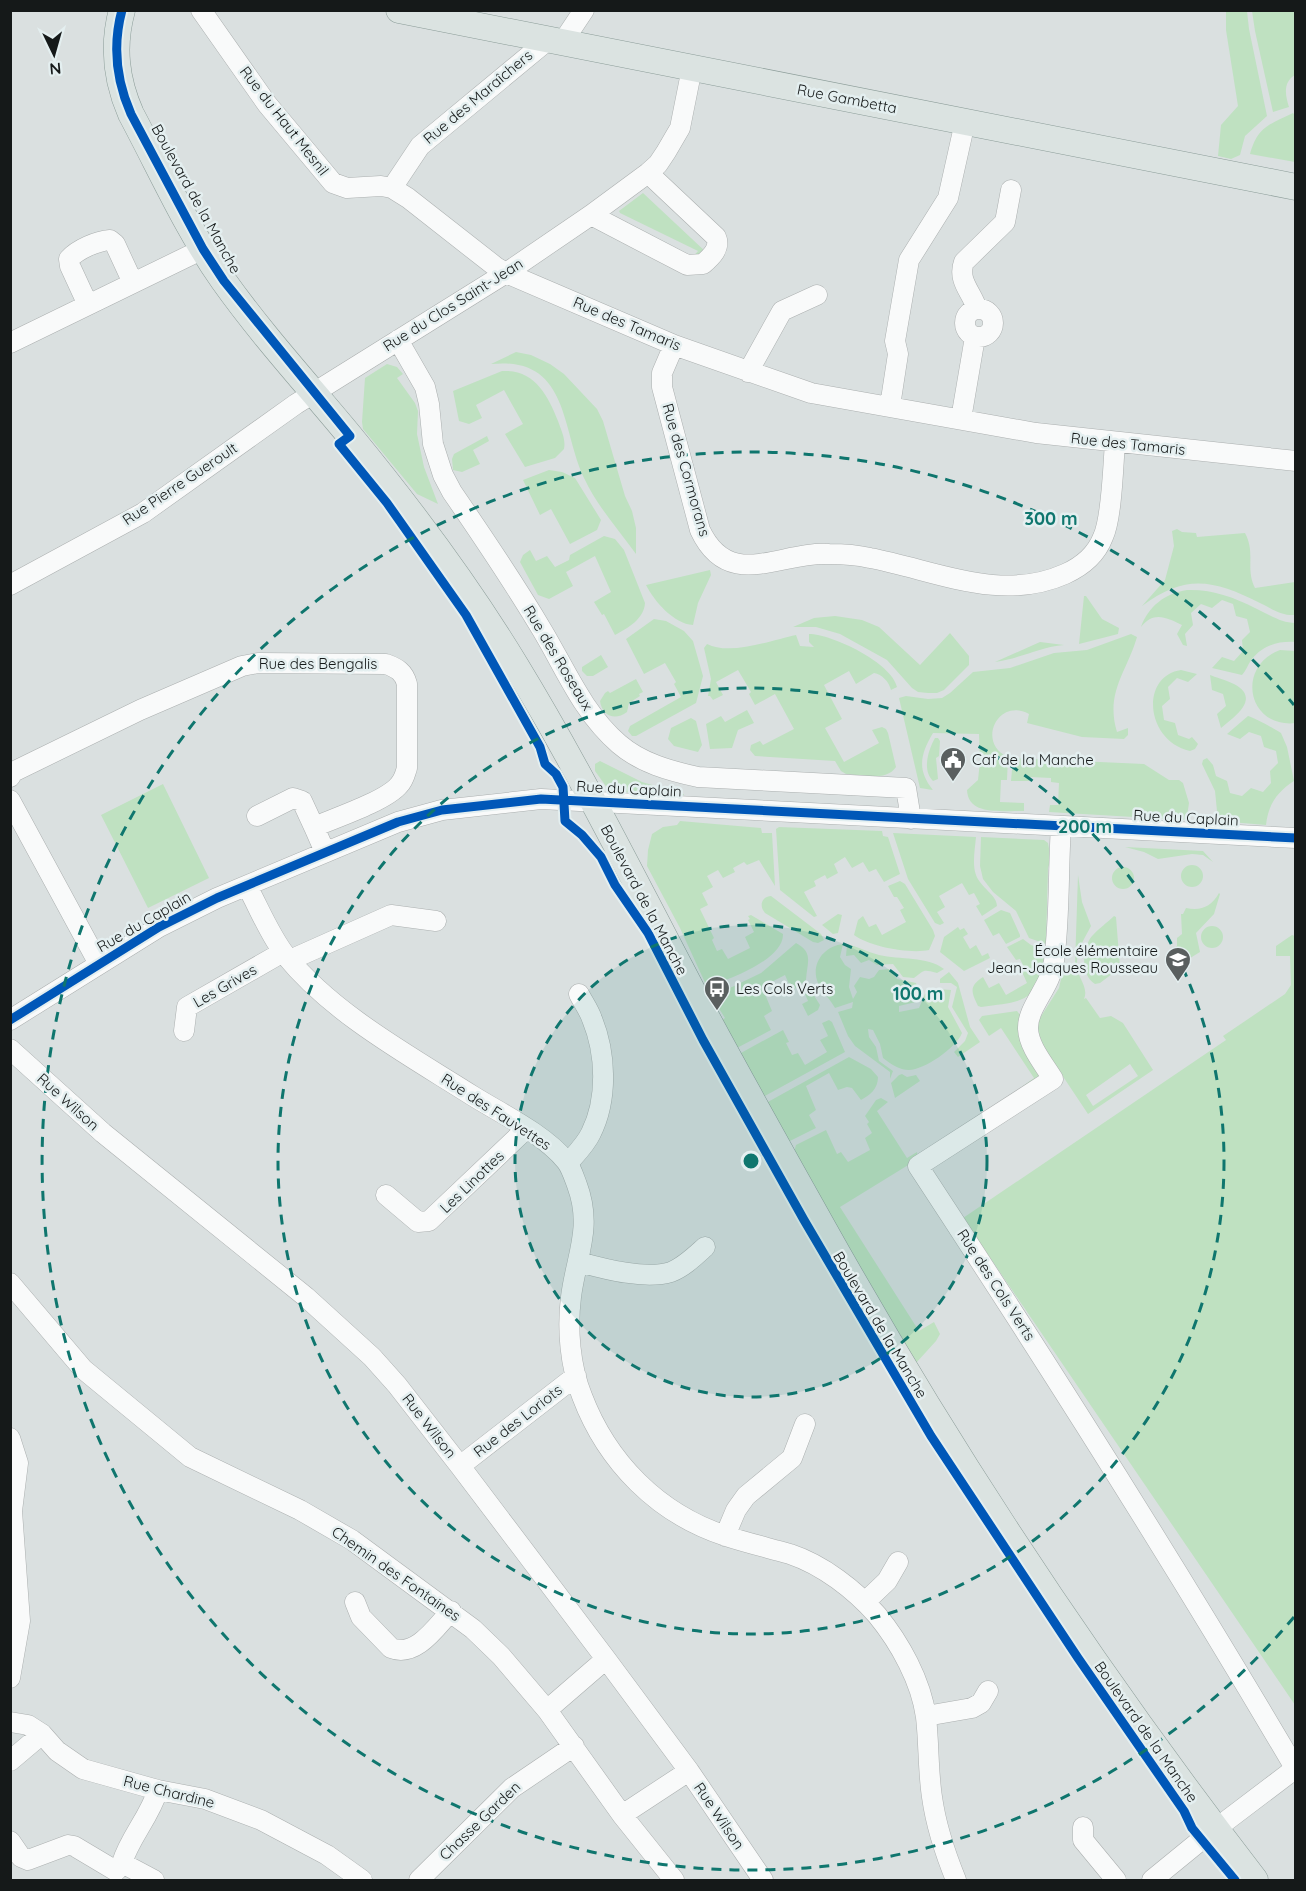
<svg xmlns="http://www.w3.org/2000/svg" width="1306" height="1891" viewBox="0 0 1306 1891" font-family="Quicksand,sans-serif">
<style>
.green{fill:#bfe1c1;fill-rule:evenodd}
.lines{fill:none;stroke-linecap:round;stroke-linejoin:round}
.minor-casing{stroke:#abafaf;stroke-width:21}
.major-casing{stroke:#8b9c98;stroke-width:27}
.minor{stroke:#f9fafa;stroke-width:20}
.major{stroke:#dbe3e1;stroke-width:26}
.cycleway-casing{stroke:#e4eff0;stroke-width:13}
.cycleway{stroke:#0057b8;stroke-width:9}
.ring{fill:none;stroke:#0f766e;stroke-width:3;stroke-dasharray:10 8}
.labels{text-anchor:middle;stroke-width:5;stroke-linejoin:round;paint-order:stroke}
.street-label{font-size:15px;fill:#151919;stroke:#e4eff0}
.poi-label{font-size:15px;fill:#151919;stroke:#e4eff0;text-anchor:start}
.centre{fill:#0f766e;stroke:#e4eff0;stroke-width:3}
.ring-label{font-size:18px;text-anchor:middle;font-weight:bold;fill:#0f766e;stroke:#e4eff0;stroke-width:5;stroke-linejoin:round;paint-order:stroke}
</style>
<rect width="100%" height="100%" fill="#dae0e0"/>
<!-- green -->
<path class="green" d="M1226,11H1247L1249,29L1267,116L1245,136L1240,155L1231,159L1218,156L1221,125L1238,106L1226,30Z
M1252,11H1295V75C1283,82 1285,95 1289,107L1273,112L1255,31Z
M1293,113L1295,115V162L1250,154C1258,126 1269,125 1293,113Z
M643,193L707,253L691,259L698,251L620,213L619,211Z
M516,352L531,355L550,364L564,374L597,409L603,421L625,496L632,511L636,528V554C618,529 597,506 584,478C561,428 569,356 491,364Z
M387,364L397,367L403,374L397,378L415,403L418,411L417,434L424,467L438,504L417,494L363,429L362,422L365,378Z
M502,371C534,369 548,395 558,421C561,430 566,439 564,449L555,458L525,467L505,434L523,424L504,390L476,405L482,418L469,424L459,421L453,391Z
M487,436L489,441L473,450L480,464L462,472L453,470L452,459L454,454Z
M549,470L562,472L575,478L601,520L597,530L570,544L551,509L540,515L523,480Z
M1177,529L1182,532L1196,533L1197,537L1245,533C1256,554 1245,568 1255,588L1295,582V615C1283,616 1272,609 1260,603C1214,580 1186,573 1142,606L1165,580L1174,546L1172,531Z
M604,536L615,539L624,550L645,603C644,619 628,628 615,635L604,614L602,615L594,602L611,592L595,556L566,572L573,586L549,599L538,595L520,562L523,555L530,550L536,561L547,556L555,567L569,560L570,555Z
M710,570L711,575L698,603L693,625C674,624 654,601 646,585Z
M1187,590C1211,589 1234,597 1255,608C1268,614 1281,623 1295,623V642C1279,641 1263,645 1252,659C1248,664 1246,671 1242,675L1212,668L1222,657L1234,661L1243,651L1242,640L1250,632L1247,619L1236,616L1233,604L1222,600L1212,608L1201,604L1191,613L1193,625L1185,634L1187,646L1183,645L1177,634L1182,625C1166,617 1153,611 1141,627C1148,607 1165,593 1187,590Z
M1084,596H1086L1102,619L1119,628L1118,634L1079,644Z
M835,616L862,620L879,627L920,665L950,633L969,656V665L944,690L937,693H928L918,692L912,688L887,660L840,634L816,627H793L814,618Z
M654,619L666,621L684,631L693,641L703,676L696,703L636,736H632L628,731L630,726L681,697L674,684L676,682L665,663L644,674L626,639Z
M809,634C832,634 892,663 897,687L891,690C889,682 882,674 874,673L856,684L849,671L824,685L842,719L825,728L844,762L879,743L872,730L882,727L886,729L888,733L896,767C886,782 861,775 846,774L841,771L835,761L755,756L750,750L751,745L760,741L763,745L794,729L775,694L755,705L749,694L751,692L738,670L716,682L723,695L713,700L710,696H708L711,679L704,648L707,644C730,656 772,640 796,635L800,646L814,647L809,642Z
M1131,634L1137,637C1127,672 1105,692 1117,732L1128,728V735L1124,739L1082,737L1027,723L1029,714C998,697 976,743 1008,757L1007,780H1001L1000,802L1024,803V811C1005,810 968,817 967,790L978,780L980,761L979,734L933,733C920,755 917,770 933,790L920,788L899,698L906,696L928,699L942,698L950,693L973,672L1010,668L1054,653L1087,650Z
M1040,642L1064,645C1040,647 1019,659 995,662Z
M1280,650L1295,651L1296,723C1248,729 1235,667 1280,650Z
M601,655L608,667L593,676H587L582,671V667Z
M1181,670L1197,674L1188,682L1177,678L1168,687L1170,699L1162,706L1164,720L1175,723L1178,735L1189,739L1192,737L1198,744L1195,749L1190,751C1145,741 1140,676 1181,670Z
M1210,675C1222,680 1256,686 1243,707C1238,715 1228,722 1221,728L1217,714L1226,706L1223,694L1212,690Z
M636,679L643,692L639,694L640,696L629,703L627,712C615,721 602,716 600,701L605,693L608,691L610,693Z
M747,710L754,723L738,730L732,748L710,749L706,724L721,716L725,722Z
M1248,716C1253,717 1275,729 1281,733L1287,747L1294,781C1277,792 1268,805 1266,825L1218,821L1215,791L1202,764L1203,760L1207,758L1213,765L1216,776L1227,781L1230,793L1242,796L1251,788L1263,792L1271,783L1270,771L1278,763L1276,751L1264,747L1261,736L1249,732L1240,739L1227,734Z
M691,718L696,721L702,745L698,752L674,746L668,739L671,728Z
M935,738H938L940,741L939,756L936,758L938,779L933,781C922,771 928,750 935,738Z
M1013,758L1144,764L1169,780H1179L1183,783L1189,803L1187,816L1184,820L1049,812L1050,805H1058L1059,783L1051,782V778L1030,777L1029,781H1011Z
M600,761L642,782L686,795L632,793L608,789L595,771V764Z
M163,784L209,878L148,908L101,815Z
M680,821L761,828L762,833H772L775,886L759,860L747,865L744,862L733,868L735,872L723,878L718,870L707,876L713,887L702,893L708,905L700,909L714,938L712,940L717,951L722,949L728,959L750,948L745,937L754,932L748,920L750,919L748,916L751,915L783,934C784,960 727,980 707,987L680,928L647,866L648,850L652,834L663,827L677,825Z
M779,827L882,831L883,836L888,837L900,874L884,882L876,869L869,872L863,862L852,868L845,857L834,864L838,873L827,879L825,875L814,881L816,886L804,892L817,916L814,917L780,890L776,829Z
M893,833L976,837C975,849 972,864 976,875C980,887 997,895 997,906L982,916L976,906L980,904L974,893L969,895L962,883L939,896L945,907L937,912L944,923L940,925L935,923L908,879Z
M981,837L1044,840L1048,843L1051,859L1048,868L1046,944L1029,938L1016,911L993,892L983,879L980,866Z
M1125,847L1203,851L1213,862L1203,855L1192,854L1158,859L1144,852Z
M1181 876a11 11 0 1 1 22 0a11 11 0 1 1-22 0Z
M1112 878a11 11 0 1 1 22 0a11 11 0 1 1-22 0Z
M1078,875L1082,902L1091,926C1084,940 1076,950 1077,967C1078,978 1089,988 1084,999L1086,998L1100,1018L1111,1016L1123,1023L1153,1070L1088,1114L1042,1045L1037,1032L1038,1021L1059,988L1064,966L1075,965ZM1130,1064L1138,1076L1093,1106L1086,1095Z
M900,881L905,884L933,930L935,936L929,950C910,954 870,947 854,935L858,920L863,916L869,927L876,924L882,935L906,922L900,910L904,908L897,897H894L888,886Z
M1219,893L1220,894L1214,914L1196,933L1200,952L1182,963L1169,951L1177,946V938L1182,934L1181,914H1183L1186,908C1201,911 1211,907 1219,893Z
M771,896L821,934L824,940L818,943L813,942L765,913C759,906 761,897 771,896Z
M1001,910L1010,913L1020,935V937L1006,944L999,933L993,936L984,920Z
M838,914L842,915L838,933L833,934L822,925Z
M1114,916L1116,917L1120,968L1100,983L1095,984C1080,975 1082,948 1092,936C1098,929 1108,922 1114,916Z
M1201 937a11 11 0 1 1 22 0a11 11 0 1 1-22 0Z
M958,927L960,930L964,928L968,934L963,937L970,949L976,945L982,956L988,953L990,958L964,971L940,952L944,937Z
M1292,935L1295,936V1705L963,1218L1226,1040L1223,1036L1285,994L1291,985L1290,956H1276V946Z
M1023,939L1031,945L1045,950C1038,1002 1028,1001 981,1007L978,1006C971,992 969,986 983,977L989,988L999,983L1006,995L1027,983L1022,972L1025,969L1020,959L1016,960L1007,947Z
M796,943C814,953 807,962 806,980L792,991L785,975L762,987L772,1011L764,1016L771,1030L735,1049L721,1021L725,1018L718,1007L714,1008L708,996L732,987L761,973Z
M843,944L840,957L845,965L851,969L849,987L853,999L857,992L854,986L860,977L869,979L874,977L879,970L889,969L897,979L916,983L919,992L916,1002L899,1006V1012L919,1008L925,994L937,989L951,990L948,1007L962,1033C956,1048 924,1070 909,1070C899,1070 891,1064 883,1058L880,1044L873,1030L868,1029L869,1037L876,1047L879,1061L893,1071L890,1079V1072L855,1046L848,1036L838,1012L852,1008L853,1002L835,1008C830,999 822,992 818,983C810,964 824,946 843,944Z
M847,944C858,947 868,952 879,955C900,960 927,956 944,969L937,973C922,969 925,970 914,978L903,977L893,964L877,965L869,960L861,963L854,955L846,956Z
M949,972L958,983L970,1027L980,1042L958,1057L954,1052L965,1041L968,1033L952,1007L957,987L951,983H940V979Z
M808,993L813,994L820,1005L818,1010L808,1016L802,1004L808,1001L805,994Z
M1017,1011L1021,1016L1040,1075L1039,1078L1026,1087L1023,1086L1034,1078L1001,1028L989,1036L979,1020L982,1016Z
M829,1020L832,1022L845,1052L763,1097L739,1054L783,1030L789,1042L786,1043L792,1055L798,1053L805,1065L827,1052L820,1040L828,1036L822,1023Z
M849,1057L871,1069L878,1077C878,1089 870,1095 861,1100L852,1088L847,1087L838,1090L829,1073L806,1086L816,1110L809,1115L816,1128L788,1142L766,1103Z
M902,1074L907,1077L916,1075L920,1081L895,1098L891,1083L899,1075Z
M881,1098L888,1102L877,1111L907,1158L917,1152L918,1159L840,1207L919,1331L934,1322L940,1334L936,1341L916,1363L794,1152L796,1145L826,1130L837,1154L841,1152L848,1162L870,1150L865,1138L872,1133L867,1124L869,1122L865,1116L876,1100Z"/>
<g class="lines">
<defs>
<path id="minor" d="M201,10L267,104L333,183L347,188L381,186L392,188L408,198L496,267L506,273L674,345L811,393L1036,433L1296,461
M562,43L584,10
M392,188L420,146L548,40
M591,215L687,265L703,264C711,257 721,248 716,237L648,173
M88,305L70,266L69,259C78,249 97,241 110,240L115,244L133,283
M965 323a14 14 0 1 1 28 0a14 14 0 1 1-28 0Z
M977,309C972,292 957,281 964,262L1005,222L1011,190
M398,340L425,387L429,404L433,444L443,475L452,492C483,537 514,583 542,630C566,670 583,713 619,744C641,763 670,771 698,777L906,788L911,819
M10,343L203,249
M674,345L662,373V387L700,530C729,592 780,551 829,554C843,554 857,555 870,558C935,570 1000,603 1065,574C1083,566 1096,555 1103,537C1112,518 1113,466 1115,443
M748,372L782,311L817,295
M890,406L898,354L895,341L909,260L948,198L965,122
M961,419L975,337
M10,585L143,513L296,404L506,273L591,215L648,173L658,164L666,152L680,128L692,68
M10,777L13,772L140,710L242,666L258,663L386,664C397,668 404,672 407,684V768C405,774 404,780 399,785C386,801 335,818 314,827L325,852
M10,800L99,964
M257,816L293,798L302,801L314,827
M1061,826C1058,871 1060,917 1054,961C1051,987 1027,1007 1028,1029C1029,1047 1044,1064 1053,1079L918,1166C1048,1364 1175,1564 1295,1768
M247,886C259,908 270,936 286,956C333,1014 410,1056 473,1096C502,1114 544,1134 566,1161C571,1167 574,1177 577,1185C593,1228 576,1256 571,1297C567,1329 570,1366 582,1396C607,1462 658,1514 726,1536C747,1543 769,1548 790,1554C823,1565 855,1590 877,1615C900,1643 921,1681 926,1717C929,1743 928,1771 932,1797C936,1826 945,1853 956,1880
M290,960L391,915L436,921
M10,1020L159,927L217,898L398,822L442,810L541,799L1296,838
M184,1031L187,1007L283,952
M10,1049L103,1133L306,1297L372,1357L397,1385L460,1466L606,1659L689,1771L763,1880
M568,1163C576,1154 586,1144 591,1133C608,1099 606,1053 592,1019C589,1010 583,1002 579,994
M386,1195L418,1222L429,1221L526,1129
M579,1262C605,1269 645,1280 671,1272C684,1267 695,1256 705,1247
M10,1283L83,1369L190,1457L300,1510L352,1540L473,1629L501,1656L547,1710L622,1815L674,1880
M10,1438L18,1463L12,1511L20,1621L10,1678
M460,1466L576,1376
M725,1536L736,1510L746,1496L792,1458L805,1424
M355,1602L361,1617L391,1648C416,1658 436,1627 451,1611
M865,1602L887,1581L898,1562
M547,1710L606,1659
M926,1716L972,1708L981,1703L988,1691
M10,1722L28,1725L42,1734L57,1751L83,1769L158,1790L205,1799L261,1820L327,1855L362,1880
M10,1761L42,1734
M622,1815L689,1771
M1083,1827V1840L1116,1880
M10,1841L21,1857L28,1860L68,1845L74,1846L116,1871L122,1863L154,1880
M122,1863C130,1837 149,1818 158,1790
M419,1880L512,1788L574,1746
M1152,1880L1201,1840L1296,1768"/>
<path id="major" d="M122,10C112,47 116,80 131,114C161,170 187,229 223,280C262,335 307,384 350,436C410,509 467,585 516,666C580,771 635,882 692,990C735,1071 780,1151 825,1231C951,1456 1097,1675 1255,1880
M399,10L1296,187"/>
</defs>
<!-- minor casing -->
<use href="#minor" class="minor-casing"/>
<!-- major casing -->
<use href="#major" class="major-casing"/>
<!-- minor -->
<use href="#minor" class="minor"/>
<!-- major -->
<use href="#major" class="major"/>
<defs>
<path id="cycleway" d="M122,10C112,47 116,80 131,114L203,249L224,281L350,436L339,444L387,503L466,615L540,747L545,764L556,774L563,787L565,821L582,835L601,857L615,885L648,933L703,1040L804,1220L931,1436L1078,1658L1184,1811L1192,1828L1235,1880
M10,1020L159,927L217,898L398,822L442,810L541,799L1296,838"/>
</defs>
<!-- cycleway casing -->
<use href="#cycleway" class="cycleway-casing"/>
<!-- cycleway -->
<use href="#cycleway" class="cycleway"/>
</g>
<!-- distance rings -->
<circle cx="751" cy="1161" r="236" fill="#0f766e" fill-opacity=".12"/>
<g class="ring">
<circle cx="751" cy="1161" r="236"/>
<circle cx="751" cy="1161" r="473"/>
<path d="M1294 1617A709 709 0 1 1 1294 705"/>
</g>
<!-- icons -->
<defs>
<symbol id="civic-pin" viewBox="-11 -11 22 30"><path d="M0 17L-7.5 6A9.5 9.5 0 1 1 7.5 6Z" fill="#5a5f5f" stroke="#e4eff0"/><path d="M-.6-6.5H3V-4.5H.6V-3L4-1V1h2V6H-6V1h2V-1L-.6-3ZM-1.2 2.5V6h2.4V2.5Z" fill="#fff"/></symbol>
<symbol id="school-pin" viewBox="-11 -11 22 30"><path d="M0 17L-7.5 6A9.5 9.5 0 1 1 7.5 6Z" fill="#5a5f5f" stroke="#e4eff0"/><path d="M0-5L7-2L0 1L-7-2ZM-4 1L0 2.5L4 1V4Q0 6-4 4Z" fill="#fff"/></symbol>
<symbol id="bus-pin" viewBox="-11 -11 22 30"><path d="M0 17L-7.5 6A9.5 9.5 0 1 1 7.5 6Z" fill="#5a5f5f" stroke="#e4eff0"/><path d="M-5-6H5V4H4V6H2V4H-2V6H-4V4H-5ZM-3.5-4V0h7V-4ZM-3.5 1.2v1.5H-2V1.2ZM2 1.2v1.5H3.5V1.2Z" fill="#fff"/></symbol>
</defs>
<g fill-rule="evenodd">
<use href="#civic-pin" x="938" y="745" width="30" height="40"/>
<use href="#school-pin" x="1163" y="945" width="30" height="40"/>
<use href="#bus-pin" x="702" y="974" width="30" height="40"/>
</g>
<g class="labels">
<!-- street labels -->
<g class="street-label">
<text transform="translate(478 97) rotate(-40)" y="5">Rue des Maraîchers</text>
<text transform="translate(847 99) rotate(11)" y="5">Rue Gambetta</text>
<text transform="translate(284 121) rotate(52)" y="5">Rue du Haut Mesnil</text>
<text transform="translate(196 199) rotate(61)" y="5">Boulevard de la Manche</text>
<text transform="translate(453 305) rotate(-32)" y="5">Rue du Clos Saint-Jean</text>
<text transform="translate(627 324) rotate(23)" y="5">Rue des Tamaris</text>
<text transform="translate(1128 444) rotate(6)" y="5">Rue des Tamaris</text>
<text transform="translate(686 470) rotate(74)" y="5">Rue des Cormorans</text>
<text transform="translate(180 484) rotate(-34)" y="5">Rue Pierre Gueroult</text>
<text transform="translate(558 658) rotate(59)" y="5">Rue des Roseaux</text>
<text x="318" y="669">Rue des Bengalis</text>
<text transform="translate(629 789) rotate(3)" y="5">Rue du Caplain</text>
<text transform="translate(1186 818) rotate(3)" y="5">Rue du Caplain</text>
<text transform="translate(644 900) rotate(62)" y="5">Boulevard de la Manche</text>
<text transform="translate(144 922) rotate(-30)" y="5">Rue du Caplain</text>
<text transform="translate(225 986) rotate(-30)" y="5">Les Grives</text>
<text transform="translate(68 1102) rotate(42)" y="5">Rue Wilson</text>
<text transform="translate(496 1112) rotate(33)" y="5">Rue des Fauvettes</text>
<text transform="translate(472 1182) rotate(-44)" y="5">Les Linottes</text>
<text transform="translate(996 1285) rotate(57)" y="5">Rue des Cols Verts</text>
<text transform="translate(880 1325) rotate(59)" y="5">Boulevard de la Manche</text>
<text transform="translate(518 1421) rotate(-38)" y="5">Rue des Loriots</text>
<text transform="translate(429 1426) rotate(52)" y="5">Rue Wilson</text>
<text transform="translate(396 1574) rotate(35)" y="5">Chemin des Fontaines</text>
<text transform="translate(1146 1732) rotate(55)" y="5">Boulevard de la Manche</text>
<text transform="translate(169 1792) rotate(14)" y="5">Rue Chardine</text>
<text transform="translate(719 1816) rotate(56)" y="5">Rue Wilson</text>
<text transform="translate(480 1821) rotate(-44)" y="5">Chasse Garden</text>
</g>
<!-- poi labels -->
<g class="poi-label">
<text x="972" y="765">Caf de la Manche</text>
<text x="1158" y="956" text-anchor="end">École élémentaire<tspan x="1158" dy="17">Jean-Jacques Rousseau</tspan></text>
<text x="736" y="994">Les Cols Verts</text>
</g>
</g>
<circle cx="751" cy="1161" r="9" class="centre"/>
<g class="ring-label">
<text x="1051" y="525">300 m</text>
<text x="1085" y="833">200 m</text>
<text x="918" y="1000">100 m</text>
</g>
<!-- border -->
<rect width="1306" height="1891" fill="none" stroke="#151919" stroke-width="24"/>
<!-- north arrow -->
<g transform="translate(54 54) rotate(175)" stroke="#e4eff0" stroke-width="4.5" paint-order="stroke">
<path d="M0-4.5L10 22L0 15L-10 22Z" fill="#151919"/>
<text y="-9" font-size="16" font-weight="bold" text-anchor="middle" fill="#151919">N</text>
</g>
</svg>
